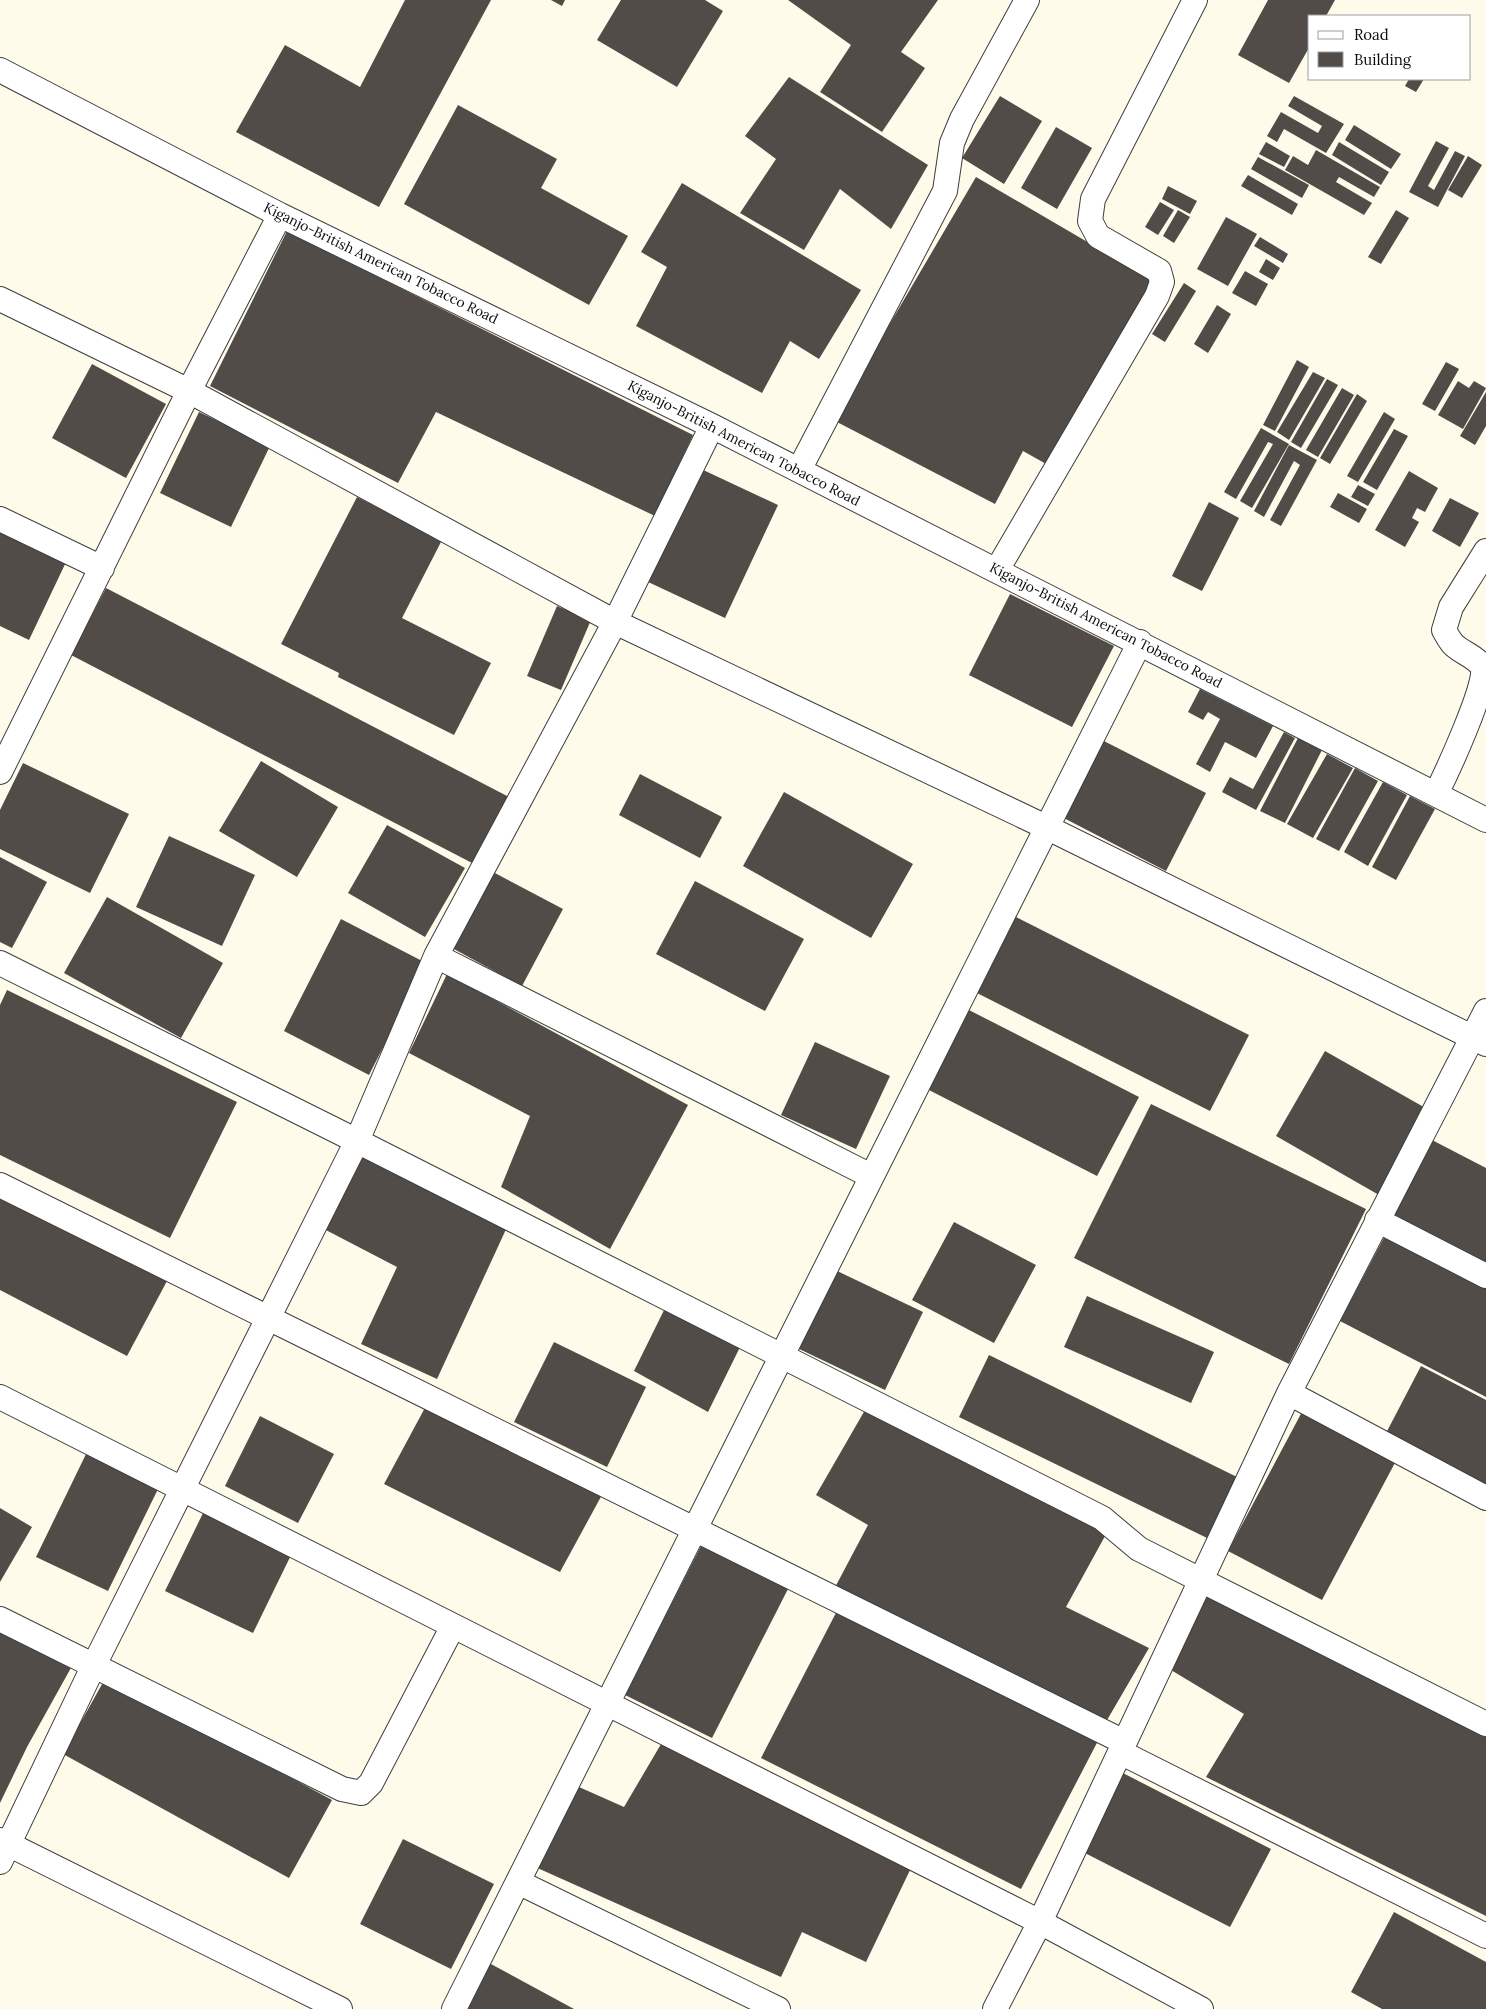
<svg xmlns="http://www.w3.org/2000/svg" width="1486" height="2009" viewBox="0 0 1486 2009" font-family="Lora,serif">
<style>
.building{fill:#524c48}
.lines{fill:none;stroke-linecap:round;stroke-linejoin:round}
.minor-casing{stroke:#3e3e3e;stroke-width:26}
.minor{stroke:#fff;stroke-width:24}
.labels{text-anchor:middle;stroke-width:5;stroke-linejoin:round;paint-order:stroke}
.street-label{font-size:14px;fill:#0b0b0b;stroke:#fff}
</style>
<rect width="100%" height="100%" fill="#fefbea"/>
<!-- building -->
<path class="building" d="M405,0H491L379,207L236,132L285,45L360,87Z
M551,0H565L562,6Z
M621,0H705L723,11L677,87L597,40Z
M788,0H938L901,52L925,68L882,132L820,92L851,45Z
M1268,0H1335L1326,16H1310V46L1289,83L1238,55Z
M789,77L928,165L891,229L840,189L804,250L740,213L776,159L745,136Z
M1409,79H1424L1416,92L1405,86Z
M1000,96L1042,121L1004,184L962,158Z
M1294,96L1344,124L1326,153L1284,129L1277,142L1267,136L1281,112L1318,133L1322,126L1288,106Z
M458,105L557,159L541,188L628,236L589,305L404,204Z
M1354,125L1401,154L1391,169L1345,140Z
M1056,127L1092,148L1057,209L1021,188Z
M1436,141L1449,148L1428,186L1434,190L1455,151L1465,156L1438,207L1409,192Z
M1266,142L1290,156L1284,167L1259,154Z
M1339,142L1389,172L1381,185L1332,155Z
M1316,150L1380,187L1374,197L1339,177L1336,182L1372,203L1364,215L1285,170L1293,156L1308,165Z
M1468,156L1482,165L1462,198L1448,190Z
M1258,157L1309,185L1302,198L1251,169Z
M1248,175L1298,204L1292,215L1241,186Z
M976,177L1156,282L1048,465L1023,451L995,504L837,422L868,361Z
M682,183L861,290L819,359L790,341L762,393L636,326L667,267L641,252Z
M1168,186L1197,201L1190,214L1162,199Z
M1160,202L1174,210L1158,235L1145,227Z
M1178,210L1190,217L1174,243L1163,236Z
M1396,210L1409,218L1381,264L1368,257Z
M1226,217L1257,234L1228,286L1197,269Z
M287,231L693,435L655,516L436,412L398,483L210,386Z
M1260,237L1288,254L1283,263L1254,246Z
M1266,259L1280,268L1273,280L1259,272Z
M1245,271L1268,284L1256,306L1232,293Z
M1184,283L1196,291L1165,342L1152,334Z
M1217,305L1231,314L1208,353L1194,344Z
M1297,360L1309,367L1275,431L1263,425Z
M1446,362L1459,369L1435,411L1422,404Z
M92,364L166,404L126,478L52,438Z
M1313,372L1325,378L1289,440L1277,432Z
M1327,379L1338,385L1301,448L1291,442Z
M1458,381L1469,388L1474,381L1486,388L1463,429L1438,415Z
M1342,388L1354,395L1318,457L1306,450Z
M1486,392V426L1475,445L1460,436Z
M1357,394L1367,401L1330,464L1320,458Z
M199,412L270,446L231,527L160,493Z
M1384,412L1395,419L1358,482L1347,476Z
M1261,428L1289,444L1252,508L1240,501L1273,444L1268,442L1236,499L1224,492Z
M1394,429L1408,436L1377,490L1363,482Z
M1289,445L1317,460L1281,526L1270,520L1300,465L1294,461L1264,517L1254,511Z
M699,468L778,505L725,618L646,581Z
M1409,471L1438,488L1425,512L1417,508L1412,518L1419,522L1405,547L1375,530Z
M1358,485L1375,494L1368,506L1351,497Z
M1338,493L1367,509L1359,523L1330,507Z
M357,497L442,540L402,618L491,663L454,735L338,677L339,673L281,644Z
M1450,498L1479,513L1460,547L1432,531Z
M1209,502L1239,518L1202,591L1172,576Z
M0,529L67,560L29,640L0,626Z
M106,588L509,797L474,864L71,655Z
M1010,594L1114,646L1072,727L969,675Z
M557,606L591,620L561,690L527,676Z
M1200,689L1273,726L1256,758L1225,742L1210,772L1196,764L1220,719L1208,712L1203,720L1188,712Z
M1284,732L1295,738L1256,810L1222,792L1230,777L1253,789Z
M1098,738L1206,793L1166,871L1058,815Z
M1298,738L1322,750L1285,823L1260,811Z
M1327,754L1353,768L1313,838L1287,824Z
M261,761L338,807L297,877L219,831Z
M23,763L129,814L90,893L0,849V810Z
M1355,768L1378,781L1339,851L1316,839Z
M640,774L722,817L700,858L619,815Z
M1383,782L1407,795L1368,866L1344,852Z
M784,792L913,864L871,938L743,866Z
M1410,796L1435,809L1396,880L1372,867Z
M387,825L465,868L425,937L348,893Z
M169,836L255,875L222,946L136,907Z
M0,857L47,882L12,948L0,942Z
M493,872L563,909L522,986L452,948Z
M695,881L804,939L765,1011L656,954Z
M107,897L223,963L181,1038L64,973Z
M1012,915L1249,1035L1210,1111L973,991Z
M341,919L426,963L369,1075L284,1031Z
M447,974L688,1105L610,1249L501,1187L530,1116L409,1053Z
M7,990L237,1102L170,1238L0,1155V1005Z
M967,1009L1139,1097L1097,1176L925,1088Z
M815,1042L890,1076L856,1149L781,1115Z
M1325,1051L1429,1110L1379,1195L1276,1136Z
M1151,1104L1366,1209L1289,1364L1074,1258Z
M1432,1140L1486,1168V1269L1390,1219Z
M361,1154L508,1225L437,1379L361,1344L397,1267L322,1228Z
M0,1193L167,1281L127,1356L0,1290Z
M954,1222L1036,1265L994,1343L912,1300Z
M1388,1230L1486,1281V1397L1340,1321Z
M833,1269L923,1312L885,1390L795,1347Z
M1087,1296L1214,1352L1191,1403L1064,1347Z
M668,1302L744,1339L708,1412L634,1371Z
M554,1342L646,1387L607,1467L514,1422Z
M989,1355L1237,1477L1207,1538L959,1417Z
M1421,1366L1486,1400V1490L1384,1437Z
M427,1404L603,1493L560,1572L384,1484Z
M865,1410L1110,1527L1066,1607L1149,1648L1103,1727L832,1593L868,1525L816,1495Z
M1303,1410L1397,1459L1322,1600L1228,1551Z
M260,1416L334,1454L298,1523L225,1486Z
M87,1452L159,1487L108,1591L36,1557Z
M0,1508L32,1527L0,1582Z
M205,1509L293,1551L253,1633L165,1591Z
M701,1546L788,1589L712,1738L625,1695Z
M1208,1595L1486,1737V1916L1206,1777L1244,1714L1166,1667Z
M840,1605L1100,1737L1021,1889L761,1758Z
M0,1627L72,1666L27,1747L0,1803Z
M106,1677L332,1800L289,1878L63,1754Z
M664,1739L911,1868L866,1962L802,1932L781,1977L533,1866L570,1783L624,1807Z
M1119,1771L1271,1849L1230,1927L1079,1850Z
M403,1839L494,1884L451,1969L360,1924Z
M1394,1912L1486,1962V2009H1382L1351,1992Z
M489,1963L574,2009H463Z"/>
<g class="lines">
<defs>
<path id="minor" d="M0,70L280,215L712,426L1486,820
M0,299L189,391L615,622L1046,827L1486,1044
M799,470L945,191L952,143L962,119L1027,0
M0,519L102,568
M997,570L1157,296L1162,282L1159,271L1098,236L1090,221L1093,199L1195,0
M0,772L189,391L280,215
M1436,794C1447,772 1486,688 1483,667C1476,657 1463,653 1455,646C1450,642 1447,635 1444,630L1451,607L1486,551
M436,956L871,1176
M0,963L357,1141L1102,1518L1139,1549L1486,1724
M0,1185C374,1373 750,1556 1124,1742
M1377,1220L1486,1276
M1289,1393L1486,1498
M0,1397L1040,1922L1201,2009
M0,1619L342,1789L361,1793L371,1783L453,1626
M1120,1752L1486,1936
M0,1840L340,2009
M0,1862L93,1667L357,1141L436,956L615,622L712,426
M518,1882L778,2009
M454,2009L1140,642
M995,2009L1040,1922L1289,1393L1486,1011"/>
</defs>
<!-- minor casing -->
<use href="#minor" class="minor-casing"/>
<!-- minor -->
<use href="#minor" class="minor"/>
</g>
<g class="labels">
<!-- street labels -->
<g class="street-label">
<text transform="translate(381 263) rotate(26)" y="5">Kiganjo-British American Tobacco Road</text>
<text transform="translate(744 443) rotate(27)" y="5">Kiganjo-British American Tobacco Road</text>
<text transform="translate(1106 625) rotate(27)" y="5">Kiganjo-British American Tobacco Road</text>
</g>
</g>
<!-- legend -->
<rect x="1308" y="15" width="162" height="65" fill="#ffffff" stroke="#9d9d9d"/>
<rect x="1318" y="31" width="25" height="8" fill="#ffffff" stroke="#9d9d9d"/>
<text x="1354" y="40" font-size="15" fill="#0b0b0b">Road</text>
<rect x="1318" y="52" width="25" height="15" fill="#524c48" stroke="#9d9d9d"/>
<text x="1354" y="65" font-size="15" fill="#0b0b0b">Building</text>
</svg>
